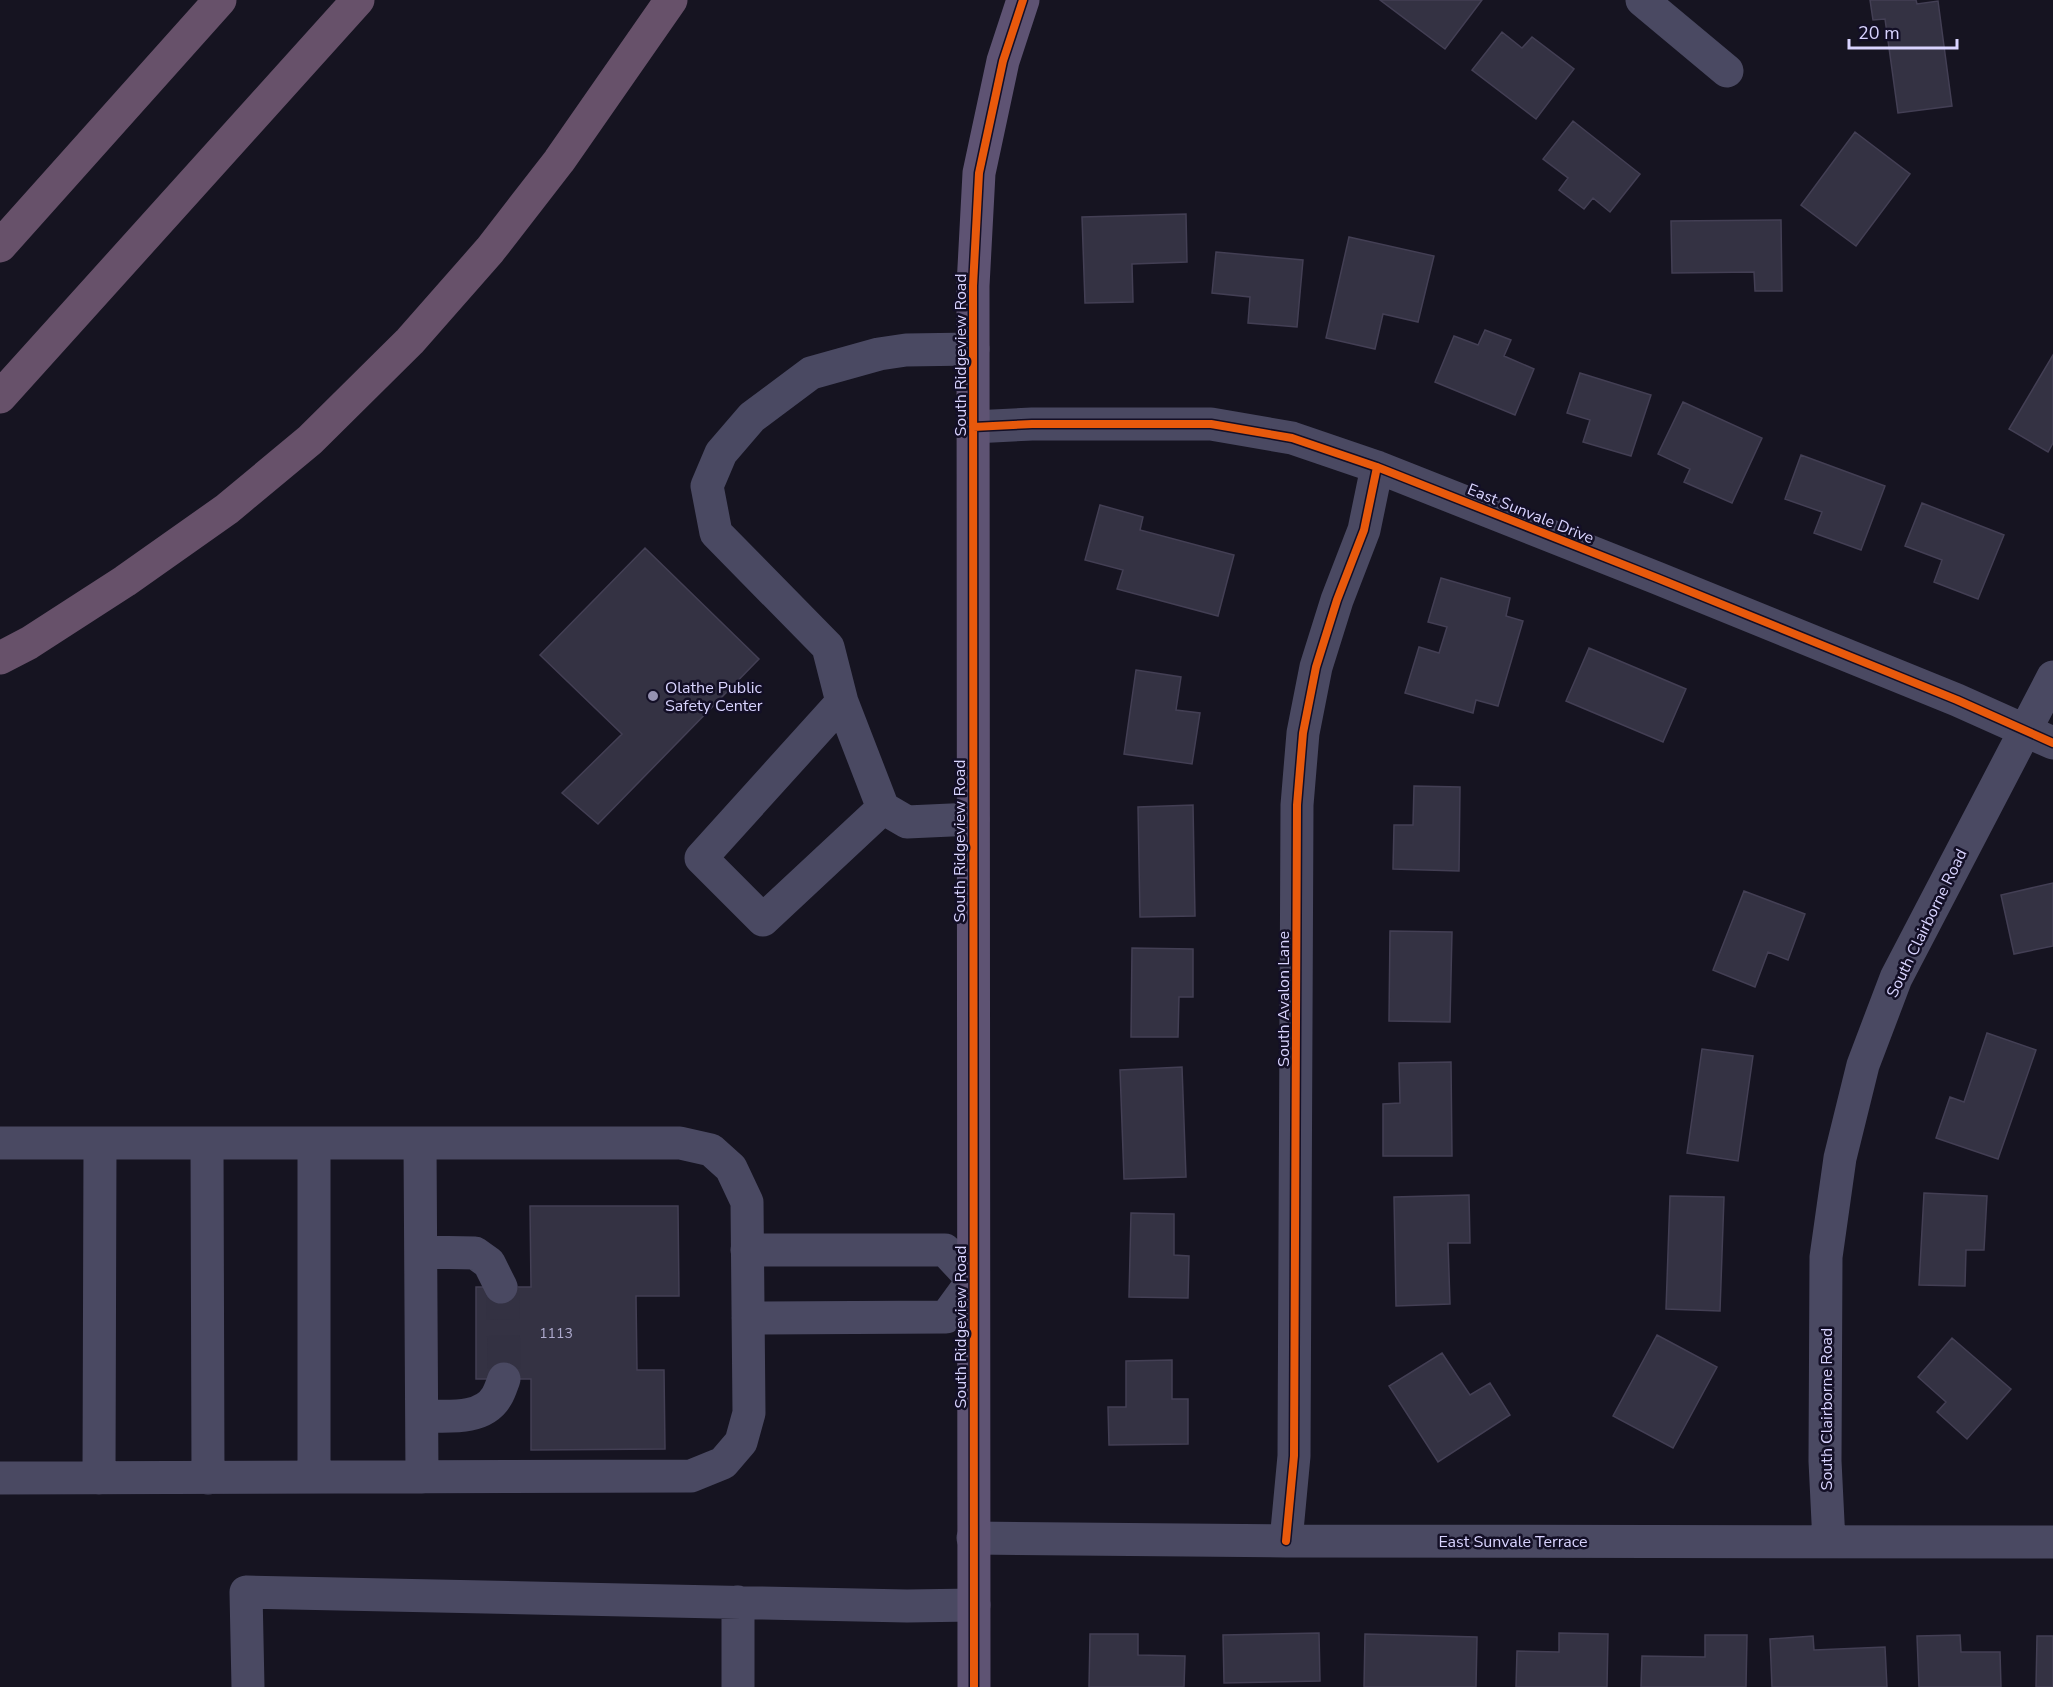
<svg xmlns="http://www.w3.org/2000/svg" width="2053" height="1687" viewBox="0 0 2053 1687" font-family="'Nunito Sans',sans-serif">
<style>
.building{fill:#343243;stroke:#433f54;stroke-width:1.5}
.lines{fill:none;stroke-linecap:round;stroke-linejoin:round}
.minor-tunnel{stroke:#333142;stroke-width:33;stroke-dasharray:33 16;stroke-linecap:butt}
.minor{stroke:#4a4962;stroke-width:33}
.major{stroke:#5e5373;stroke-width:33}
.highway{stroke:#67516a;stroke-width:33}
.cycleway-casing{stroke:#130f26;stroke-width:11}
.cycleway{stroke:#e8590c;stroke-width:8}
.poi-dot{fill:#9591b1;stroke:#130f26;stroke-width:2}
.labels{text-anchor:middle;stroke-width:5;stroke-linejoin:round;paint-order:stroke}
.number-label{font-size:14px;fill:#b0acd0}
.street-label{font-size:16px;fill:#d9d4ff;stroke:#130f26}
.poi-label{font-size:16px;fill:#d9d4ff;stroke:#130f26;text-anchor:start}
</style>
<rect width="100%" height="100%" fill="#161421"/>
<!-- building -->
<path class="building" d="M1380,0H1482L1445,49Z
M1870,0H1916L1917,4L1938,1L1952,106L1898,113L1885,19L1873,20Z
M1502,32L1522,48L1532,37L1574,69L1536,119L1472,70Z
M1573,121L1640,174L1610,212L1593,198L1584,209L1559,190L1568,178L1543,159Z
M1855,132L1910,174L1856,246L1801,205Z
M1186,214L1187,262L1132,264L1133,302L1085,303L1082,217Z
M1781,220L1782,291H1755L1754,272L1672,273L1671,221Z
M1349,237L1434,256L1418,322L1383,314L1375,349L1326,338Z
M1216,252L1303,260L1297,327L1248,323L1250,297L1212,293Z
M1485,330L1511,340L1504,356L1534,369L1515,415L1435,382L1454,336L1478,345Z
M2053,355V443L2048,452L2009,429Z
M1580,373L1651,395L1631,456L1583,442L1590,420L1567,413Z
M1683,402L1762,438L1732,503L1684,482L1690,469L1658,454Z
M1801,455L1885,486L1861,550L1814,533L1822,512L1785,499Z
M1922,503L2004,535L1978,599L1934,582L1942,560L1905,546Z
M1100,505L1143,517L1140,530L1234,555L1218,616L1117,589L1123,570L1085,560Z
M645,548L759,659L598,824L562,793L622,734L540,655Z
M1441,578L1510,598L1506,616L1523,621L1498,706L1476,700L1473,713L1405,693L1419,647L1439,653L1447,627L1428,622Z
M1589,648L1686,689L1663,742L1566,701Z
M1136,670L1181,677L1176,710L1200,713L1192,764L1124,754Z
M1414,786L1460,787L1459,871L1393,869L1394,825H1413Z
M1193,805L1195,916L1140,917L1138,807Z
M2053,883V946L2014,954L2001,895Z
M1744,891L1805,914L1788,960L1768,952L1755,987L1713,970Z
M1390,931L1452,932L1450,1022L1389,1021Z
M1132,948L1193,949V997H1179L1178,1037H1131Z
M1987,1033L2036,1050L1998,1159L1936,1138L1950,1097L1964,1102Z
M1702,1049L1753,1056L1738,1161L1687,1153Z
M1451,1062L1452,1156H1383V1104L1400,1103L1399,1063Z
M1182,1067L1186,1177L1124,1179L1120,1070Z
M1924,1193L1987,1196L1984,1250H1966L1965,1286L1919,1285Z
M1469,1195L1470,1243H1448L1450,1304L1396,1306L1394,1197Z
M1670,1196L1724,1197L1720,1311L1666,1309Z
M530,1206H678L679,1296H636L637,1370H664L665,1449L531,1450V1379H476V1287H531Z
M1131,1213L1174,1214V1255L1189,1256L1188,1298L1129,1297Z
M1657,1335L1717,1367L1673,1448L1613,1416Z
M1952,1338L2011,1389L1967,1439L1937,1412L1946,1402L1918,1377Z
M1442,1353L1470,1395L1490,1383L1510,1415L1438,1462L1389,1386Z
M1172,1360V1399H1188V1444L1109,1445L1108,1407H1126V1361Z
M1319,1633L1320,1681L1224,1683L1223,1635Z
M1559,1633L1608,1634L1607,1687H1516L1517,1651L1559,1652Z
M1090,1634H1138V1655L1185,1656L1184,1687H1089Z
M1365,1634L1477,1637L1476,1687H1364Z
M1705,1635H1747L1746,1687H1641L1642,1656L1705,1657Z
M1960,1635L1961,1652H2000L2001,1687H1919L1917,1636Z
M1813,1636L1814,1650L1885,1647L1887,1687H1772L1770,1639Z
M2037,1636H2053V1687H2036Z"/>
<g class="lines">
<!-- minor-tunnel -->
<path class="minor-tunnel" d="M501,1287L503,1295L504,1379"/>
<!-- minor -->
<path class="minor" d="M1642,0L1727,71
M973,427L1032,424H1211L1292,438L1377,467L1657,578L1957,700L2053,743
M842,702L828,647L716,533L707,486L721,453L752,417L811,373L879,354L906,350L973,349
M883,808L842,702L701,858L763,920L883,808L907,822L973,819
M0,1143H680L711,1150L731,1168L747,1202L749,1413L741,1442L723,1463L691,1476L0,1478
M207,1143L208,1478
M314,1143V1477
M420,1143L422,1477
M747,1250H945L973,1280L946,1317L748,1318
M421,1252L475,1253L489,1263L501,1287
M422,1416C446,1416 483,1421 497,1396C500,1391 502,1384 504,1379
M99,1478L100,1143
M973,1538L1286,1541L2053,1542
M1286,1541L1294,1456L1297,805L1303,733L1316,667L1337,600L1364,530L1377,467
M1829,1542L1825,1461L1826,1257L1840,1158L1863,1065L1896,978L2053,677
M738,1602V1687
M248,1687L246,1592L907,1606L974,1605"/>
<!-- major -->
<path class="major" d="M974,1687L973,286L979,173L1003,61L1023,0"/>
<!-- highway -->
<path class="highway" d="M0,246L220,0
M0,397L358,0
M0,658L29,643L125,581L227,509L310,440L410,341L490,250L559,161L671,0"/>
<defs>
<path id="cycleway" d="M973,427L1032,424H1211L1292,438L1377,467L1657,578L1957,700L2053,743
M1286,1541L1294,1456L1297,805L1303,733L1316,667L1337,600L1364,530L1377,467
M974,1687L973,286L979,173L1003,61L1023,0"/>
</defs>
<!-- cycleway casing -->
<use href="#cycleway" class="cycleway-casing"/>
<!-- cycleway -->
<use href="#cycleway" class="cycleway"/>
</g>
<!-- markers -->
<circle class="poi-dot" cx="653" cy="696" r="6"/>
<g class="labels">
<!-- number labels -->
<g class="number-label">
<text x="556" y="1338">1113</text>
</g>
<!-- street labels -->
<g class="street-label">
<text transform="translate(960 355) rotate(-90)" y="6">South Ridgeview Road</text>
<text transform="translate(1531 513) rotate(22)" y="6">East Sunvale Drive</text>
<text transform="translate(959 841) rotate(-90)" y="6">South Ridgeview Road</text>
<text transform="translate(1926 923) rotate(-64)" y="6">South Clairborne Road</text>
<text transform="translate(1283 999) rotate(-90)" y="6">South Avalon Lane</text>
<text transform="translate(960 1327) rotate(-90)" y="6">South Ridgeview Road</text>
<text transform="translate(1826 1409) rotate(-90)" y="6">South Clairborne Road</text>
<text x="1513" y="1547">East Sunvale Terrace</text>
</g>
<!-- poi labels -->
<g class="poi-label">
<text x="665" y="693">Olathe Public<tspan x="665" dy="18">Safety Center</tspan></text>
</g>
</g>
<!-- scale -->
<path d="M1849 39v9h108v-9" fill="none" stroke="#d9d4ff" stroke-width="3"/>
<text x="1858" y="39" font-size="18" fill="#d9d4ff" stroke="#130f26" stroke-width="4.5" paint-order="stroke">20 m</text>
</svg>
